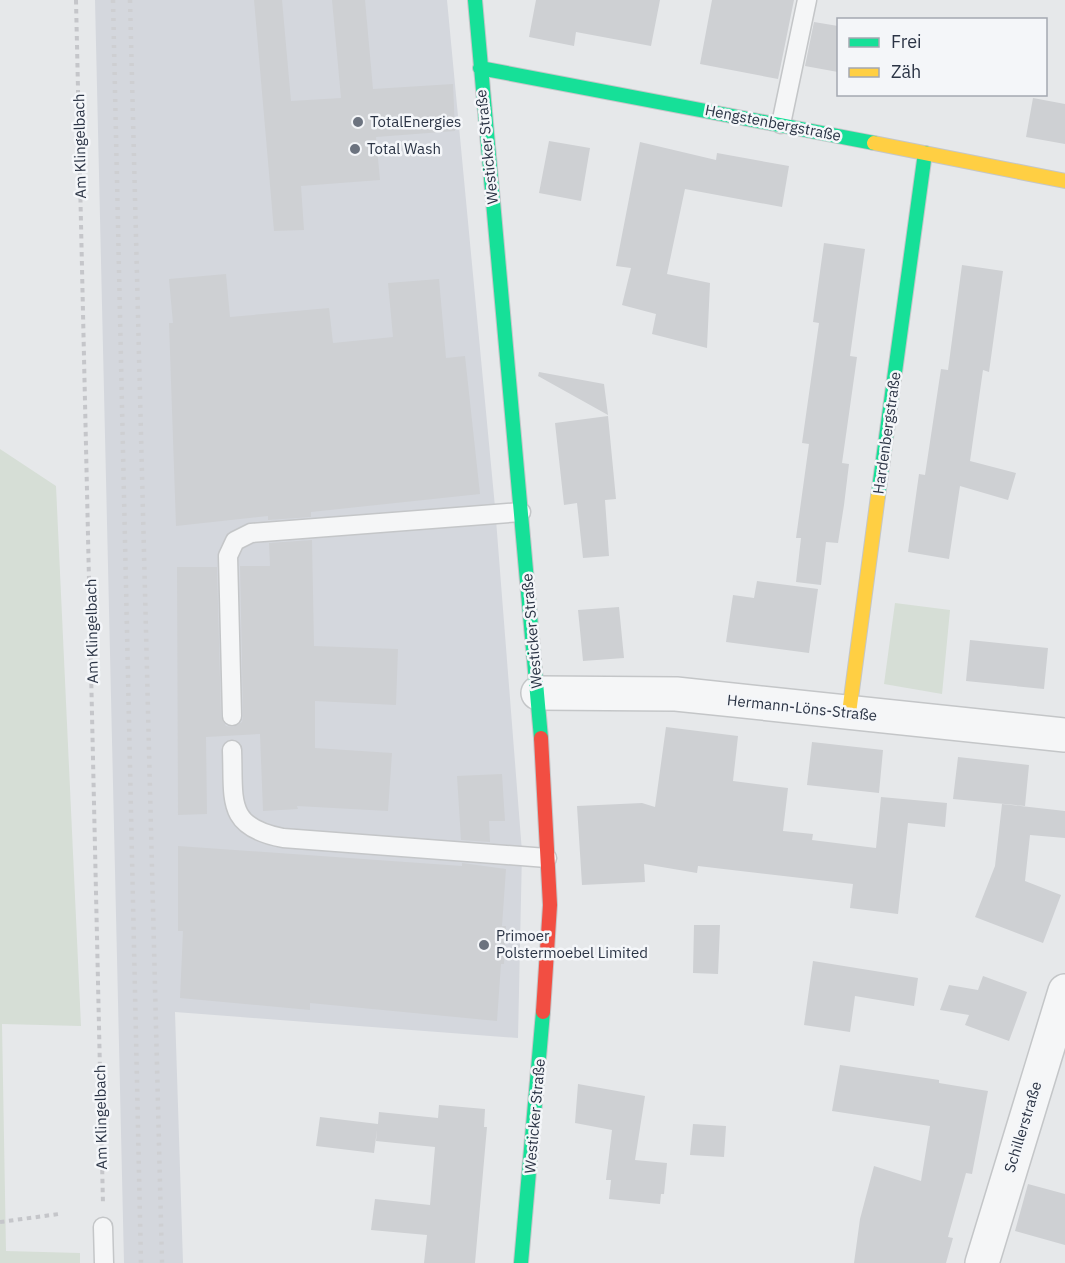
<svg xmlns="http://www.w3.org/2000/svg" width="1065" height="1263" viewBox="0 0 1065 1263" font-family="'IBM Plex Sans',sans-serif">
<style>
.built{fill:#d4d7dd}
.green{fill:#d6ded6}
.building{fill:#ced0d3}
.lines{fill:none;stroke-linecap:round;stroke-linejoin:round}
.lane-casing{stroke:#c4c6c8;stroke-width:21}
.street-casing{stroke:#c4c6c8;stroke-width:36}
.fast-casing{stroke:#c4c6c8;stroke-width:16}
.slow-casing{stroke:#c4c6c8;stroke-width:16}
.jam-casing{stroke:#c4c6c8;stroke-width:16}
.path{stroke:#c5c6ca;stroke-width:4;stroke-dasharray:4.5 4.5;stroke-linecap:butt}
.lane{stroke:#f5f6f7;stroke-width:18}
.street{stroke:#f5f6f7;stroke-width:33}
.fast{stroke:#16e098;stroke-width:14}
.slow{stroke:#ffcf43;stroke-width:14}
.jam{stroke:#f24e42;stroke-width:14}
.rail{stroke:#cecfd2;stroke-width:4.5;stroke-dasharray:3 6;stroke-linecap:butt}
.poi-dot{fill:#6c737f;stroke:#f4f6f9;stroke-width:2}
.labels{text-anchor:middle;stroke-width:5;stroke-linejoin:round;paint-order:stroke}
.poi-label{font-size:15px;fill:#2b3445;stroke:#f4f6f9;text-anchor:start}
.street-label{font-size:15px;fill:#2b3445;stroke:#f4f6f9}
</style>
<rect width="100%" height="100%" fill="#e6e8ea"/>
<!-- built -->
<path class="built" d="M95,0H447L495,507L522,852L518,1038L175,1012L183,1263H124Z"/>
<!-- green -->
<path class="green" d="M0,449L56,486L81,1026L2,1024L6,1251L80,1253V1263H0Z
M895,603L950,610L942,694L884,684Z"/>
<!-- building -->
<path class="building" d="M254,0H282L291,101L341,98L332,0H365L373,89L453,84L455,131L376,137L380,180L301,186L304,230L274,231Z
M536,0H660L651,46L576,32L574,46L529,37Z
M712,0H794L778,79L700,64Z
M814,22L838,26V72L805,66Z
M1033,98L1065,104V144L1026,137Z
M549,141L590,148L581,201L539,193Z
M640,142L716,160L717,153L789,166L782,207L685,189L667,274L710,283L707,348L652,334L656,314L622,305L631,268L616,266Z
M824,243L865,249L850,356L857,357L842,463L849,464L844,505L838,543L826,542L821,585L796,582L801,538H796L809,444L802,443L819,323L813,322Z
M962,265L1003,271L989,372L983,370L970,461L1016,473L1008,500L960,486L949,559L908,552L919,474L925,475L941,369L948,370Z
M226,274L230,317L329,308L333,343L393,337L388,283L439,279L446,358L465,356L480,494L311,512V517L268,520V516L176,526L169,323H173L169,279Z
M539,372L604,384L608,415L538,376Z
M608,416L616,499L605,500L609,556L583,558L577,503L564,505L555,423Z
M312,540L314,646L398,649L396,705L315,701V748L392,753L388,811L297,806L298,809L263,811L260,734L206,737L207,814L178,815L177,567H217L221,716L226,726L233,727L242,722L243,716L240,566H270L269,543Z
M757,581L818,589L809,653L726,642L733,595L754,598Z
M619,607L624,658L583,661L578,610Z
M970,640L1048,648L1044,689L966,681Z
M666,727L738,736L733,781L788,788L783,831L813,834L812,840L876,848L881,797L947,803L945,827L908,823L898,914L850,908L853,884L698,866L697,873L644,864L645,882L582,885L577,806L642,803L655,807Z
M812,742L883,750L879,793L807,785Z
M958,757L1029,765L1025,806L953,799Z
M502,774L505,821H489L490,842L461,840L457,776Z
M1002,804L1065,811V838L1030,835L1025,881L1061,895L1043,943L975,917L995,866Z
M178,846L462,866V863L506,869L502,926H506L504,964H501L497,1021L310,1003V1010L180,998L183,931H178Z
M694,925H720L718,974L693,973Z
M813,961L918,978L914,1006L855,996L850,1032L804,1025Z
M983,976L1027,992L1009,1041L965,1025L969,1015L940,1010L949,985L978,990Z
M840,1065L939,1080V1083L988,1091L972,1174L966,1173L948,1237L953,1238L946,1263H854L860,1219L874,1166L921,1181L930,1126L832,1111Z
M578,1084L645,1096L635,1160L667,1163L664,1194H661L660,1204L609,1199L611,1180H606L612,1130L575,1123Z
M439,1105L485,1109L484,1127H487L475,1263H424L427,1235L371,1230L375,1199L430,1205L435,1147L376,1141L377,1130L374,1153L316,1146L320,1117L378,1124L379,1112L438,1118Z
M693,1124L726,1126L724,1157L690,1155Z
M1028,1184L1065,1194V1245L1015,1231Z"/>
<g class="lines">
<defs>
<path id="lane" d="M781,124L807,0
M232,716L228,556L235,541L251,533L521,512
M232,750C234,800 225,827 283,838L547,858
M103,1227L104,1263"/>
<path id="street" d="M538,693L676,694L1065,735
M982,1263L1065,991"/>
<path id="fast" d="M475,0L541,738
M480,68L874,143
M878,496L925,153
M521,1263L543,1012"/>
<path id="slow" d="M874,143L1065,181
M849,713L878,496"/>
<path id="jam" d="M541,738L550,905L543,1012"/>
</defs>
<!-- lane casing -->
<use href="#lane" class="lane-casing"/>
<!-- street casing -->
<use href="#street" class="street-casing"/>
<!-- fast casing -->
<use href="#fast" class="fast-casing"/>
<!-- slow casing -->
<use href="#slow" class="slow-casing"/>
<!-- jam casing -->
<use href="#jam" class="jam-casing"/>
<!-- path -->
<path class="path" d="M76,0L103,1205
M0,1222L59,1214"/>
<!-- lane -->
<use href="#lane" class="lane"/>
<!-- street -->
<use href="#street" class="street"/>
<!-- fast -->
<use href="#fast" class="fast"/>
<!-- slow -->
<use href="#slow" class="slow"/>
<!-- jam -->
<use href="#jam" class="jam"/>
<!-- rail -->
<path class="rail" d="M113,0L141,1263
M130,0L162,1263"/>
</g>
<!-- markers -->
<g class="poi-dot">
<circle cx="358" cy="122" r="6"/>
<circle cx="355" cy="149" r="6"/>
<circle cx="484" cy="945" r="6"/>
</g>
<g class="labels">
<!-- poi labels -->
<g class="poi-label">
<text x="370" y="127">TotalEnergies</text>
<text x="367" y="154">Total Wash</text>
<text x="496" y="941">Primoer<tspan x="496" dy="17">Polstermoebel Limited</tspan></text>
</g>
<!-- street labels -->
<g class="street-label">
<text transform="translate(773 123) rotate(11)" y="5">Hengstenbergstraße</text>
<text transform="translate(80 146) rotate(-91)" y="5">Am Klingelbach</text>
<text transform="translate(487 147) rotate(-96)" y="5">Westicker Straße</text>
<text transform="translate(887 433) rotate(-82)" y="5">Hardenbergstraße</text>
<text transform="translate(92 631) rotate(-91)" y="5">Am Klingelbach</text>
<text transform="translate(532 631) rotate(-95)" y="5">Westicker Straße</text>
<text transform="translate(802 708) rotate(6)" y="5">Hermann-Löns-Straße</text>
<text transform="translate(535 1116) rotate(-85)" y="5">Westicker Straße</text>
<text transform="translate(101 1117) rotate(-91)" y="5">Am Klingelbach</text>
<text transform="translate(1023 1127) rotate(-73)" y="5">Schillerstraße</text>
</g>
</g>
<!-- legend -->
<rect x="837" y="18" width="210" height="78" fill="#f4f6f9" stroke="#a4a8b1" stroke-width="1.5"/>
<rect x="849" y="38" width="30" height="9" fill="#16e098" stroke="#a4a8b1" stroke-width="1.5"/>
<text x="891" y="48" font-size="18" fill="#2b3445">Frei</text>
<rect x="849" y="68" width="30" height="9" fill="#ffcf43" stroke="#a4a8b1" stroke-width="1.5"/>
<text x="891" y="78" font-size="18" fill="#2b3445">Zäh</text>
</svg>
